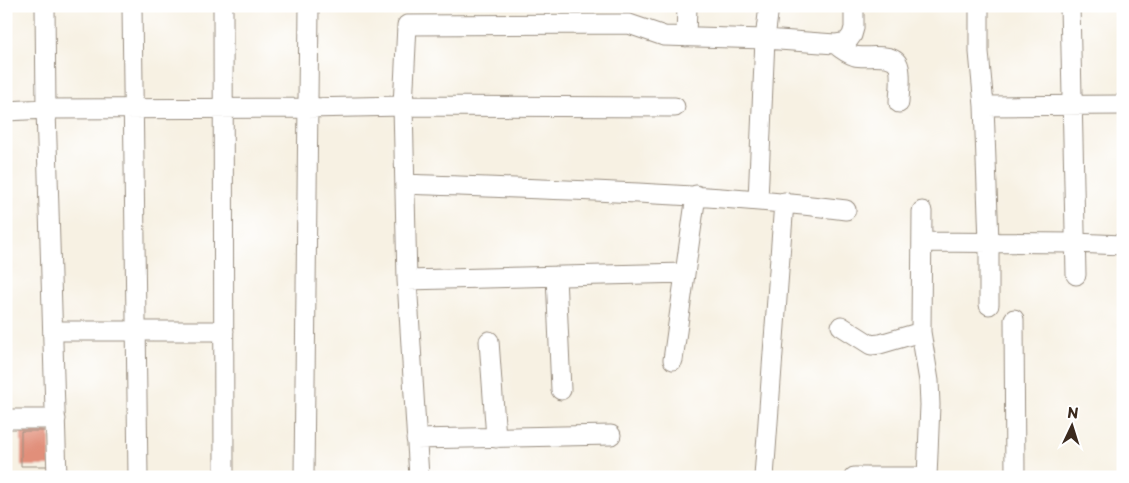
<svg xmlns="http://www.w3.org/2000/svg" width="1129" height="483" viewBox="0 0 1129 483" font-family="'Playpen Sans',sans-serif">
<style>
.building{fill:#e18f7a}
.lines{fill:none;stroke-linecap:round;stroke-linejoin:round}
.minor-casing{stroke:#998e80;stroke-width:21}
.minor{stroke:#fff;stroke-width:19}
</style>
<rect width="100%" height="100%" fill="#fff"/>
<filter id="ink" filterUnits="userSpaceOnUse"><feTurbulence type="fractalNoise" baseFrequency=".02" numOctaves="2"/><feDisplacementMap in="SourceGraphic" scale="10" xChannelSelector="R" yChannelSelector="G"/><feConvolveMatrix kernelMatrix="1 2 1 2 8 2 1 2 1" color-interpolation-filters="sRGB"/></filter>
<filter id="wash" filterUnits="userSpaceOnUse"><feTurbulence type="fractalNoise" baseFrequency=".0096" numOctaves="4" result="noise"/><feDisplacementMap in="SourceGraphic" scale="20" xChannelSelector="R" yChannelSelector="G"/><feGaussianBlur stdDeviation="1.12" result="paint"/><feColorMatrix in="noise" values="0 0 0 0 0 0 0 0 0 0 0 0 0 0 0 0 0 1.4 0 .05"/><feComposite in="paint" operator="in"/></filter>
<g filter="url(#wash)">
<rect width="100%" height="100%" fill="#f7f1e3"/>
<g id="blocks">
<!-- building -->
<path class="building" d="M21,431H50V466H21Z"/>
</g>
</g>
<g filter="url(#ink)">
<use href="#blocks" fill-opacity="0" stroke="#998e80" stroke-width="1"/>
<g class="lines">
<defs>
<path id="minor" d="M45,6L46,109L57,477
M132,6L138,477
M223,6L224,477
M979,6V52L984,106L989,242V305
M1070,6L1076,275
M686,37L687,6
M835,44C841,49 848,54 855,56C867,59 895,51 899,67C902,78 899,92 899,103
M984,106L1123,105
M6,111L46,109L308,108L403,106L407,25L629,24L664,36L765,39L835,44L847,42L852,35L854,28V6
M405,184C552,190 700,192 846,210
M758,200L765,39L769,6
M922,211L921,332L929,381L930,405L927,477
M922,242L1074,243L1123,245
M556,276L561,390
M407,280L685,273
M1014,319L1015,477
M841,326L871,345L880,344L921,332
M53,331H224
M489,341L496,438
M673,360L696,195
M6,419H56
M416,439L611,435
M304,477L309,6
M419,477L407,280L403,106L675,107
M764,477L784,202
M854,477H918"/>
</defs>
<!-- minor casing -->
<use href="#minor" class="minor-casing"/>
<!-- minor -->
<use href="#minor" class="minor"/>
</g>
</g>
<!-- margin -->
<rect width="1129" height="483" fill="none" stroke="#fff" stroke-width="25"/>
<!-- north arrow -->
<g transform="translate(1072 426) rotate(4)" stroke="#ffffff" stroke-width="4" paint-order="stroke">
<path d="M0-4L9 19L0 12L-9 19Z" fill="#3b2a1e"/>
<text y="-8" font-size="14" font-weight="bold" text-anchor="middle" fill="#3b2a1e">N</text>
</g>
</svg>
